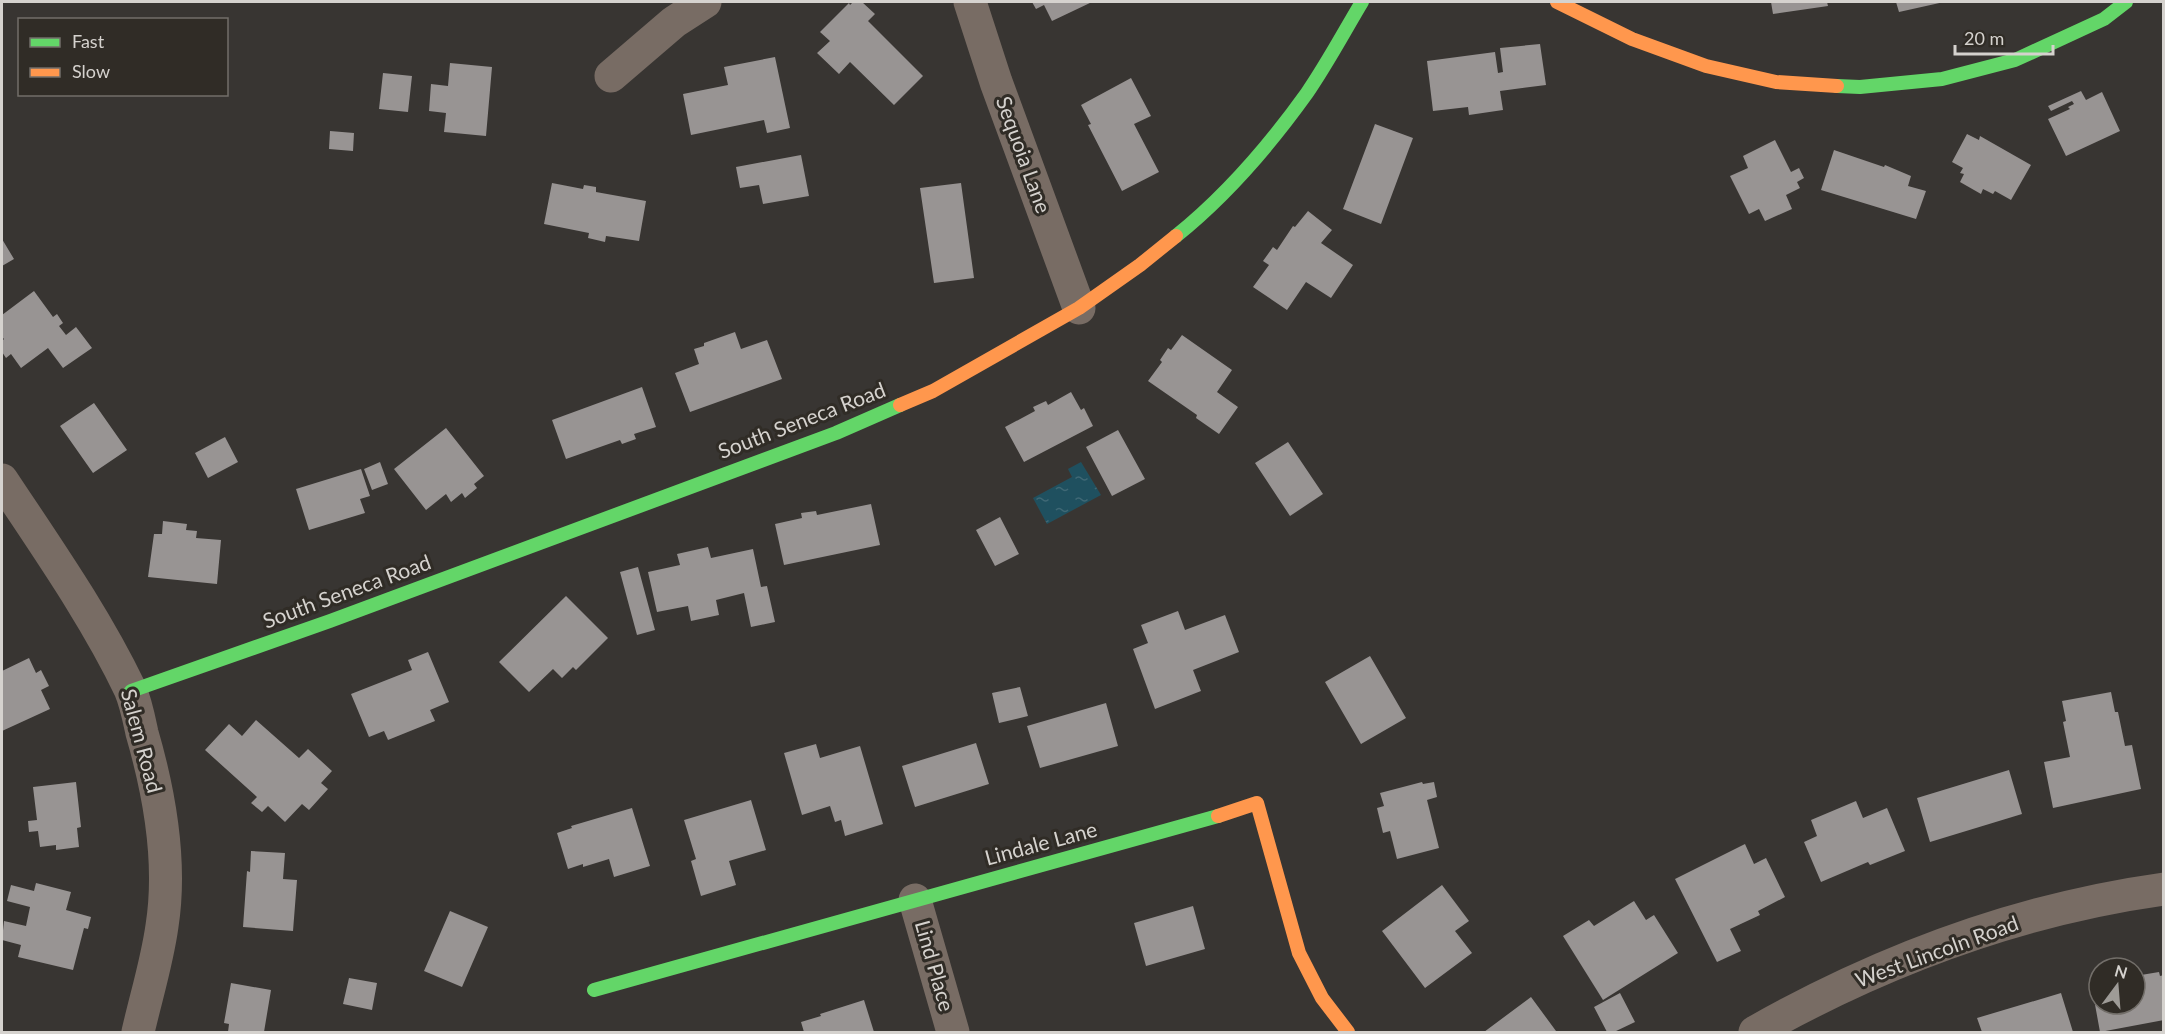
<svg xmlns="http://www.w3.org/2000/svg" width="2165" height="1034" viewBox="0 0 2165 1034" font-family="Lato,sans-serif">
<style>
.water{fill:url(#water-ripples)}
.building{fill:#989493}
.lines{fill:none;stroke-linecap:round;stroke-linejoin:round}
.street{stroke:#786c64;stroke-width:33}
.fast{stroke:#63d668;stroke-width:14}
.slow{stroke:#ff974d;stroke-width:14}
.labels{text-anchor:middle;stroke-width:6;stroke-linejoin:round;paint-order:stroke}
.street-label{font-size:21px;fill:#d5d2ce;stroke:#302c26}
</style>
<defs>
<pattern id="water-ripples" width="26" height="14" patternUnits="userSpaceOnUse" patternTransform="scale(1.5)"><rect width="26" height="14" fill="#1f505f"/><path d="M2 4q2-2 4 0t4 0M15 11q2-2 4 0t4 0" fill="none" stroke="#3f6875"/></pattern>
</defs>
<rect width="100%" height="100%" fill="#383532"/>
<!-- water -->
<path class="water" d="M1081,462L1101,495L1047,524L1033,498L1072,477L1068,469Z"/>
<!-- building -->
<path class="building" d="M853,2H862L875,14L868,21L923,76L894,105L850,62L839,74L817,53L830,41L820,32L849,3L850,5Z
M1032,2H1092L1052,21L1044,5L1036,9Z
M1771,2H1827L1828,6L1773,14Z
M1896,2H1944L1899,12Z
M1540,44L1546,85L1500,91L1503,110L1469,115L1468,107L1433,111L1427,61L1495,52L1498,73L1503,72L1500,48Z
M775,57L790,128L767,133L764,120L691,135L683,94L728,85L724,67Z
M450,63L492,67L486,136L444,132L446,113L429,111L431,84L448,86Z
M383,73L412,76L408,112L379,109Z
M1131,78L1151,116L1134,124L1159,172L1122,191L1088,125L1091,124L1081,105Z
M2081,91L2086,100L2102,92L2120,131L2066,156L2048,119L2070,109L2068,107L2074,104L2072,101L2051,111L2048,106Z
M1375,124L1413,138L1381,224L1343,209Z
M330,131L354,133L353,151L329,149Z
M1967,134L1979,140L1980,136L2031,165L2011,200L1995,191L1993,194L1983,189L1981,194L1960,182L1964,174L1960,173L1963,168L1952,162Z
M1775,140L1791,172L1799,168L1804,178L1797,182L1800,188L1786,195L1792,209L1765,221L1759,209L1749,214L1730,176L1748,168L1743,156Z
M1834,150L1884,167L1885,165L1911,176L1908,186L1926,191L1916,219L1821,190Z
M801,155L809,196L763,204L759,185L740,188L736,167Z
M552,183L583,189L584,185L596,187V192L646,201L639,241L606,236L605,242L588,238L589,233L544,224Z
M961,183L974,278L934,283L920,188Z
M1308,211L1332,230L1321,243L1353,265L1331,298L1306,282L1287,310L1253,287L1269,265L1263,261L1273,247L1277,250L1293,226L1295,227Z
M2,239L14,259L2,266Z
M34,291L53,317L57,314L63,323L59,326L66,335L76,327L92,348L63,368L48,348L21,368L11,354L6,358L2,352V341L4,339L2,337V315Z
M735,332L741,349L767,340L782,379L690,412L675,373L699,364L694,349L704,346V343Z
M1182,335L1232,370L1217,392L1238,407L1219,434L1196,418L1197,415L1148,381L1162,362L1160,360L1168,348L1171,350Z
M642,387L656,427L634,434L636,439L622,444L620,440L566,459L552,420Z
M1071,392L1081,410L1084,408L1093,426L1024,462L1005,427L1035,411L1033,407L1046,401L1048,405Z
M94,403L127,450L93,473L60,426Z
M446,428L484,476L474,484L477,488L465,498L462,493L451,502L446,494L426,510L394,469Z
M1118,430L1145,479L1112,496L1086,447Z
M225,437L238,462L208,478L195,453Z
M1288,442L1323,494L1290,516L1255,463Z
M380,462L388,484L372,490L364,469Z
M361,469L370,496L360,499L365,513L309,530L296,489Z
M871,504L880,545L784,565L775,524L802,518L801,513L816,511L817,515Z
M1000,517L1019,554L995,566L976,530Z
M163,521L187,524L186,530L197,531L196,538L221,540L217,584L148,577L154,534H162Z
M708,547L711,558L753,549L761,587L767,586L775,622L751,627L744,593L716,600L719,615L691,621L688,606L657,612L648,572L680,565L677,554Z
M638,567L655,630L637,635L620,572Z
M566,596L608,638L576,670L573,667L562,678L553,669L529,692L499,662Z
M1178,611L1185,630L1225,615L1239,652L1193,670L1201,691L1155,709L1133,649L1148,643L1141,625Z
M428,652L449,702L430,710L435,721L388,740L384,731L369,737L351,694L412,670L408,660Z
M1370,656L1406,718L1361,744L1325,682Z
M29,658L36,673L41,670L49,686L41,690L50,709L2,731V671Z
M1020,687L1028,716L999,723L992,693Z
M2111,692L2115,712H2118L2125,746L2132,745L2141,789L2053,808L2044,762L2070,757L2063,722L2066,721L2062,701Z
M1106,703L1118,746L1040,768L1027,726Z
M256,720L299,758L308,749L332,771L321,783L328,789L309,810L302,804L285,822L268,806L262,812L251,803L257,797L205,750L229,724L242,736Z
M976,743L989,784L915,807L902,766Z
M816,744L820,758L860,746L883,824L845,836L841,820L835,822L830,806L802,815L784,753Z
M2009,770L2022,814L1930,842L1917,798Z
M76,782L81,827L77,828L79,847L56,850V845L40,847L38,831L29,832L28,821L37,820L33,787Z
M1422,782L1423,784L1434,782L1437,797L1427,800L1439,848L1397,859L1390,831L1383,833L1377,808L1384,806L1380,793Z
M751,800L766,850L729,861L736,885L701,896L691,861L696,859L684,820Z
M1856,801L1863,818L1887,808L1905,851L1870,865L1868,862L1821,882L1804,842L1817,836L1811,820Z
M632,808L650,866L614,877L609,859L583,867V864L568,869L557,833L572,828L571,826Z
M1745,844L1754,864L1766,858L1785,897L1758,911L1760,915L1730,929L1741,951L1717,962L1675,879Z
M251,851L285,853L283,879L297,880L293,931L243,927L247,871L250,872Z
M36,883L71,892L66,910L91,917L88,929L84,928L73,970L18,957L21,945L2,940L4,921L26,926L30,907L7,901L11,885L34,891Z
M1442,885L1469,921L1455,931L1472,953L1425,988L1382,931Z
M1634,901L1646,920L1654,915L1678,953L1603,1000L1563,936L1589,920L1594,926Z
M1193,906L1205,949L1146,966L1134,923Z
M450,911L488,927L462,987L424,971Z
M2159,972L2160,976L2164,975V1020L2100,1032L2092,988L2099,987V1004H2135V976Z
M349,978L377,983L372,1010L343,1004Z
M231,983L271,990L264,1032H228L229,1024L224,1023Z
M1620,993L1635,1022L1614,1032H1607L1594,1007Z
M2061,993L2073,1032H1982L1977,1018Z
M1531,997L1556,1031L1554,1032H1484Z
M864,1000L874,1032H804L801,1022L821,1016L820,1014Z"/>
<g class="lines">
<!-- street -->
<path class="street" d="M970,2L996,82L1079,308
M611,76L674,22L705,2
M2,480C47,548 95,616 130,689C136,703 139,719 142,733C160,795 172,862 162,926C157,962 146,997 138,1032
M915,900L953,1032
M1755,1032C1881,961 2020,909 2164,889"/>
<!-- fast -->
<path class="fast" d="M1837,86L1860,87L1942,79L2015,60L2104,19L2126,2
M1176,236C1227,195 1269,146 1307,93C1327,64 1344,32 1362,2
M131,691L330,621L836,433L900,405
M594,990L1218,816"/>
<!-- slow -->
<path class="slow" d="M1557,2L1632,39L1706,66L1776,82L1837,86
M900,405L933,391L1079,308L1140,265L1176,236
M1218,816L1257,803L1299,953L1322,998L1348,1032"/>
</g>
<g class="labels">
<!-- street labels -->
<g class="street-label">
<text transform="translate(1023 155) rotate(70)" y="7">Sequoia Lane</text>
<text transform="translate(802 421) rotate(-21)" y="7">South Seneca Road</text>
<text transform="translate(347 592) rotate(-20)" y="7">South Seneca Road</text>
<text transform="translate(141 741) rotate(75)" y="7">Salem Road</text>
<text transform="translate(1041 844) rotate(-15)" y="7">Lindale Lane</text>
<text transform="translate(1937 952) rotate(-20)" y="7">West Lincoln Road</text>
<text transform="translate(934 966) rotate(74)" y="7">Lind Place</text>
</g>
</g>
<!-- border -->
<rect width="2165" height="1034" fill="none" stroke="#d5d2ce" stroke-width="6"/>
<!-- legend -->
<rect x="18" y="18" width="210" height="78" fill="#302c26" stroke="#726e69" stroke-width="1.5"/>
<rect x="30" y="38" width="30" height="9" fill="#63d668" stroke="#726e69" stroke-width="1.5"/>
<text x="72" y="48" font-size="18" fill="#d5d2ce">Fast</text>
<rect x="30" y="68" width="30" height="9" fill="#ff974d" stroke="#726e69" stroke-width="1.5"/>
<text x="72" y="78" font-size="18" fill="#d5d2ce">Slow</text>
<!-- north arrow -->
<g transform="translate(2117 986) rotate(16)"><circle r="28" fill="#302c26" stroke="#726e69" stroke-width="1.5"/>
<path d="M0-4.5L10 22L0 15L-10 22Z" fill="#9e9b97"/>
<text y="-9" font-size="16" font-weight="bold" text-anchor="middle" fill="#d5d2ce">N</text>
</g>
<!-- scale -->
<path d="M1955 45v9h98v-9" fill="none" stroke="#d5d2ce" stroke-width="3"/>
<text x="1964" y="45" font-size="18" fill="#d5d2ce" stroke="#302c26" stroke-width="4.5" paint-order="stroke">20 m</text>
</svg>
